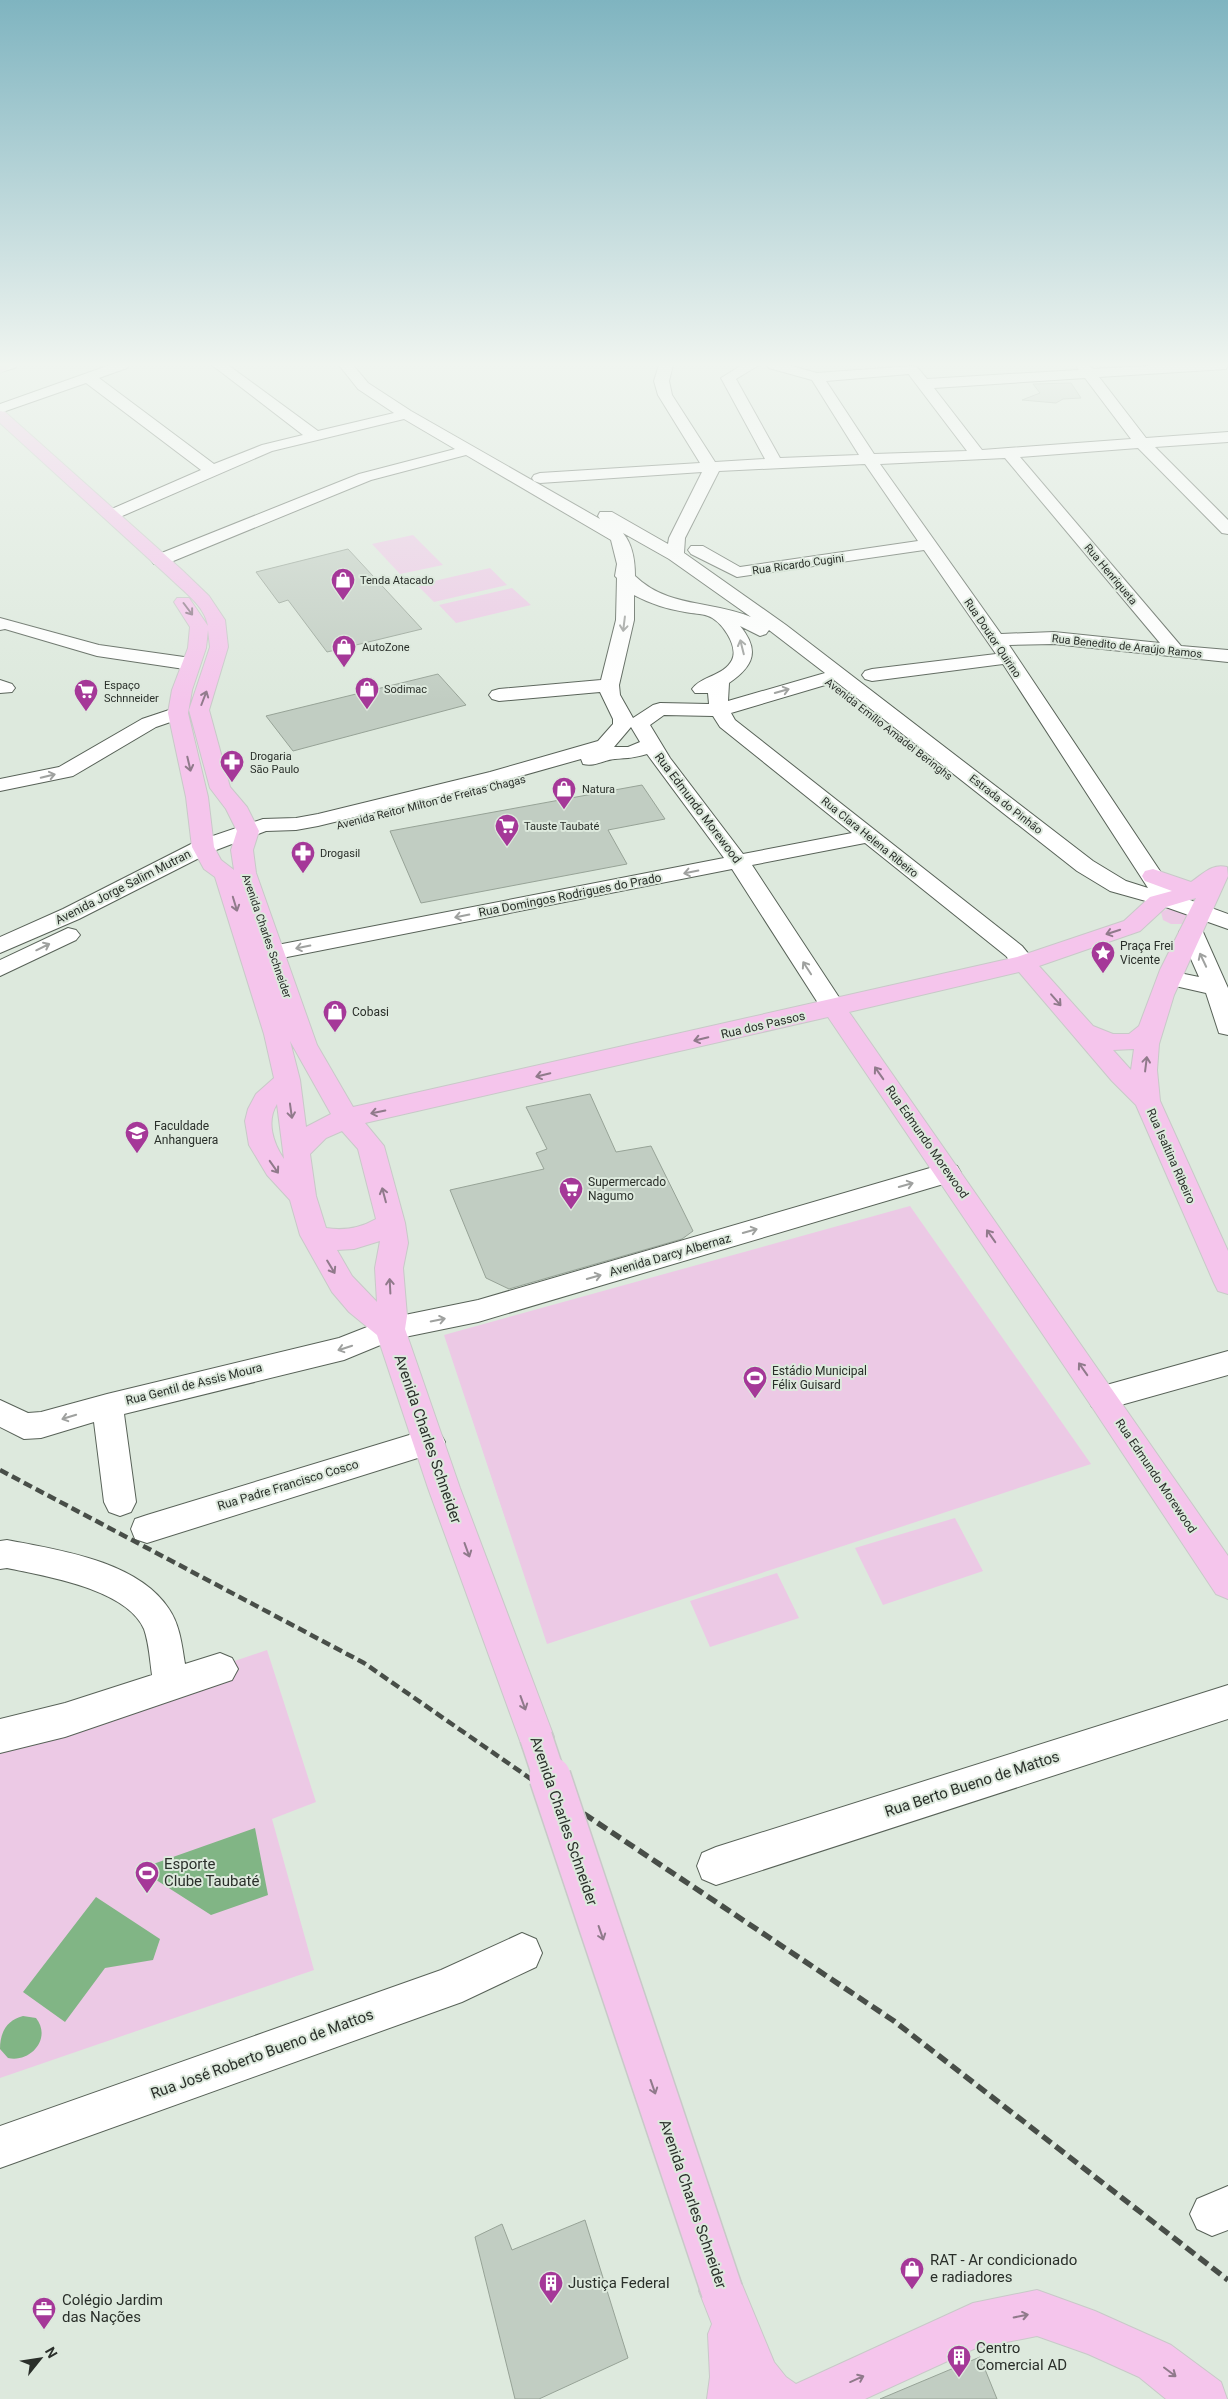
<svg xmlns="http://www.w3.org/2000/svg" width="1228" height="2399" viewBox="0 0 1228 2399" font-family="Roboto,sans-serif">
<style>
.green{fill:#ecc9e5}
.water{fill:#81b585}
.building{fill:#c1cdc2;stroke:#97a397}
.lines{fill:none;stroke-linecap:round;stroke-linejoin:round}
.minor-casing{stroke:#586258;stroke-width:2}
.major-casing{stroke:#c8c9c8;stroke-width:2}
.minor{fill:#fff;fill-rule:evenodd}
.major{fill:#f5c5ec;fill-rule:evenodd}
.rail-far1{stroke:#484e48;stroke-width:4.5;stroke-dasharray:9 4.5;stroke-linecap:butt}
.rail{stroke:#484e48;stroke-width:5.5;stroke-dasharray:11 5.5;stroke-linecap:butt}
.major-bridge-far1-casing{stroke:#c8c9c8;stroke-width:35;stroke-linecap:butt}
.major-bridge-casing{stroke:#c8c9c8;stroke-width:44;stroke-linecap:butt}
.major-bridge-far1{stroke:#f5c5ec;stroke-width:32}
.major-bridge{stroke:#f5c5ec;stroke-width:41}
.oneway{stroke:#907a8b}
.oneway2{stroke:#9fa19f}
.labels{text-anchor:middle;stroke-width:4;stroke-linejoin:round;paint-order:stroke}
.far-street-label{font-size:11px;fill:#2a2f2a;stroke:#dde9dd}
.far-poi-label{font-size:11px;fill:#2a2f2a;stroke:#dde9dd;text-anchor:start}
.street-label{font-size:12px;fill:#2a2f2a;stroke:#dde9dd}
.poi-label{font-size:12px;fill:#2a2f2a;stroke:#dde9dd;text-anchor:start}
.near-street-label{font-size:15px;fill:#2a2f2a;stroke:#dde9dd}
.near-poi-label{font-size:15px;fill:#2a2f2a;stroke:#dde9dd;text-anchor:start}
</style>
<rect width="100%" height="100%" fill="#dde9dd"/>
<!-- green -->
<path class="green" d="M413,535L443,565L400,574L372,544Z
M490,568L507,585L434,602L417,585Z
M512,588L531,605L456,623L439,605Z
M1170,908L1187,914L1188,917L1184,924H1171L1163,920L1161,912Z
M910,1206L1091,1464L547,1644L444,1335Z
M955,1518L983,1571L883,1605L855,1548Z
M777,1573L799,1618L710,1647L690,1601Z
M267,1650L316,1802L272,1819L314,1970L0,2078V1740Z"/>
<!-- water -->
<path class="water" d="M255,1828L268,1895L211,1915L139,1869Z
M96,1897L160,1939L153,1960L105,1968L65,2022L23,1992Z
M23,2016L36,2018C52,2038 31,2063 8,2058L0,2049C0,2032 7,2020 23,2016Z"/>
<!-- building -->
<path class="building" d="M1071,383L1081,398L1063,399L1056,403L1022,400L1040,393L1033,384Z
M348,549L422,629L327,652L288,600L279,603L256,572Z
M438,674L466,705L293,751L266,716Z
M642,785L665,819L608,830L627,864L421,903L390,831Z
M590,1094L616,1152L651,1146L693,1231L682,1239L509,1289L486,1278L450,1190L544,1169L536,1153L547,1149L526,1107Z
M585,2220L628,2358L539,2399H515L475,2237L502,2224L512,2250Z
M980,2357L997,2399H880Z"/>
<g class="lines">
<defs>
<path id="minor" d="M0,365H17L15,368L0,372Z
M110,365H129L127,368L99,378L214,464L262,445L303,435L212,365H228L318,431L394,413L358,389L339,365H353L368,383L411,411L600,519L598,516L600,512H612L668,544L669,538L702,472L540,483L534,481L532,478L534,475L540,473L700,463L658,395L654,381L659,365H673L669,381L672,395L715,462L765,459L721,378L742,365H759L736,379L780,458L859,455L812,380L769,368L767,365H788L817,373L912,366L917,367L927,379L1079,370L1075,365H1089L1093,369L1164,365H1228L1226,369L1099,377L1146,438L1228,432V442L1155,447L1228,520V534L1222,533L1138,448L1020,457L1181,646L1228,650V662L1054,644L1009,645L1176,895L1228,914V929L1160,905L1110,891L1077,871L834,680L832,683L731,713L735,720L1022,946L1036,963L1032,968C1018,972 1014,966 1006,956L865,843L752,865L846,1008L843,1014L834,1016L825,1014L732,869L272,960L264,958L260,953L264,948L272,946L724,858L647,754C635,758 627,758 615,759C603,760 595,767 583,764L581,759L503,781L318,826L296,830L266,831L211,852L79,919L0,953V937L63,909L195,842L263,819L296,818L318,814L490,772L598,741L613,724V719L600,692L499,701L492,699L489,695L492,691L499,689L601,680L616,620L617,578L615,576L617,564L611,540L466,455L371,480L166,564H154L151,560L154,556L359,474L455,449L404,419L272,451L113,520L107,519L105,515L107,511L201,470L86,383L0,413V404ZM909,374L910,376L967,451L874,454L826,381ZM1085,378L1131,439L982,450L934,388ZM1005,458L1160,643L1054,632L1001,634L880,464ZM865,464L918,541L740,567L703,546H691L688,550L691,554L737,577L924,550L996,654L872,669L865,671L862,675L865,679L872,681L1003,664L1148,888L1126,881L1093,861L786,625L684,553L685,538L719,471ZM623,533L669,559L751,617C710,600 668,608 635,576C635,561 633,545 623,533ZM634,595C651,604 667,609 685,612C693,614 701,613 708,616C721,620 739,646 732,660C724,676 701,676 692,689L695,693H708L709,704L660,703L653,705L633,718L620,695L619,685L634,620ZM740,626L760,636L766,634L769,630L825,673L728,701L729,683C754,666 760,650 740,626ZM664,715L713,716L720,727L852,833L743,854L670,758L650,725ZM631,727L640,742L628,747H614Z
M0,618L99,645L191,658L198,660L200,664L198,668L191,670L97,656L5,629L0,630Z
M0,680L12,684L15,688L12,692L0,693Z
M178,707L185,709L188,713L185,717L156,727L73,776L0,791V779L59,767L142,719Z
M1191,925L1199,927L1203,932L1228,988V1035L1219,1033L1206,993L1162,983L1158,978L1162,973L1170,971L1199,977L1179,932L1183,927Z
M68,928L76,930L80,935L76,940L0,976V960Z
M947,1163L957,1166L961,1173L957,1180L478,1322L395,1339L344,1360L124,1414L136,1502L131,1512L120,1516L109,1512L104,1502L94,1422L41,1438L24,1439L0,1427V1400L28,1413L41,1412L107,1394L339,1338L390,1318L478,1300Z
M1228,1351V1375L1103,1410L1092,1407L1088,1398L1092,1389Z
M429,1429L440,1433L445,1442L440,1451L147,1543L135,1539L131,1529L135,1519L147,1515Z
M7,1540C59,1550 138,1561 169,1609C180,1625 182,1646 185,1664L220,1653L232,1658L238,1669L232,1680L65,1737L0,1753V1719L65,1703L152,1675C150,1661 149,1643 144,1629C127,1589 45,1576 7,1568L0,1569V1541Z
M1228,1685V1719L716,1885L702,1879L697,1866L702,1853L716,1847Z
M522,1933L536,1939L542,1953L536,1967L462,2002L0,2168V2126L441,1970Z
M1228,2186V2230L1212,2236L1197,2229L1190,2214L1197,2199Z"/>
<path id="major" d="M0,365H8L10,367L0,373Z
M0,411L5,412L182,570L209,596L225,620L228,647L209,710L230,787L247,807L259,831L253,850L256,873L317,1045L353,1107L1017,957L1124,921L1150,897L1172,891L1145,881L1142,876L1145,871L1153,869L1191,882C1203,874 1212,863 1227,867L1228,876L1174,995L1159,1044L1157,1070L1160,1101L1228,1251V1294L1218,1291L1214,1283L1136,1105L1112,1081L1019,972L849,1012L1228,1556V1599L1216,1594L1092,1407L828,1017L365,1123L384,1146L405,1223L408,1243L403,1268L407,1316L405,1329L460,1488L554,1737L549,1749L536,1754L523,1749L428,1488L377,1335L349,1312L332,1292L300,1235L290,1200L267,1175L249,1145L245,1121L248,1109L256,1094L274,1078L264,1034L215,877L204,869L192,847L186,797L168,713L172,690L188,648L190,627L174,602L177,598H189L208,626C205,606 183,591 170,578L0,423ZM208,630L210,647L189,710L210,788L226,809L237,831L231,850L234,870L221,860L214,847L208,797L188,713L192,690L206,648ZM1196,898L1160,970L1139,1026L1129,1034H1113L1093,1026L1039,966L1140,931L1166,907ZM290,1041L331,1114L306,1127L300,1080ZM1134,1049L1131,1070L1113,1050ZM277,1104L283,1151L284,1159C273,1143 266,1121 277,1104ZM342,1131L358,1149L376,1219C360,1228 345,1231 326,1228L316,1196L310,1154L326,1138ZM380,1241L375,1268L377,1302L352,1276L337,1250L354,1249Z
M722,2268L738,2275L774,2362L786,2377L796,2384L973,2303L1037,2290L1095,2311L1171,2345L1221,2382L1227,2399H1166L1139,2377L1088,2354L1037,2336L976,2348L865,2399H707L710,2377L708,2334L712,2324L699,2291L706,2275Z"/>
</defs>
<!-- minor casing -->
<use href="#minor" class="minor-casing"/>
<!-- major casing -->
<use href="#major" class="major-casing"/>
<!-- minor -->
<use href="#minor" class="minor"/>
<!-- major -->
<use href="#major" class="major"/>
<!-- rail-far1 -->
<path class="rail-far1" d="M0,1470L364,1663L531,1779"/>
<!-- rail -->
<path class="rail" d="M529,1777L894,2021L1228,2280"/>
<defs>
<path id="major-bridge-far1" d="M536,1737L550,1779"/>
<path id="major-bridge" d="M550,1777L722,2291"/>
</defs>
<!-- major-bridge-far1 casing -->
<use href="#major-bridge-far1" class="major-bridge-far1-casing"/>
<!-- major-bridge casing -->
<use href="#major-bridge" class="major-bridge-casing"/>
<!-- major-bridge-far1 -->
<use href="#major-bridge-far1" class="major-bridge-far1"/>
<!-- major-bridge -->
<use href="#major-bridge" class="major-bridge"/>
</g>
<!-- one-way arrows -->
<defs><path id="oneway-shaft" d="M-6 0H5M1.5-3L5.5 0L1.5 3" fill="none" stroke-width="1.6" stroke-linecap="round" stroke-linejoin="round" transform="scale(1.25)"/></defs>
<g class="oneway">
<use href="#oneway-shaft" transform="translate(188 609) rotate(53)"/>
<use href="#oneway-shaft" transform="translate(204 698) rotate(-69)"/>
<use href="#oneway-shaft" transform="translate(189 764) rotate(77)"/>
<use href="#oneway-shaft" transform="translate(235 904) rotate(73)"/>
<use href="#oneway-shaft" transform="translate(1113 932) rotate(162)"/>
<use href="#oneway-shaft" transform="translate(1056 1000) rotate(49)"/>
<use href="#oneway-shaft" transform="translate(701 1039) rotate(167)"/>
<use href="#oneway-shaft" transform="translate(1146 1064) rotate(-83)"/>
<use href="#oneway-shaft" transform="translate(879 1073) rotate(-125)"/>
<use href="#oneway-shaft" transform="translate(543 1075) rotate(167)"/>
<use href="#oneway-shaft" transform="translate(291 1111) rotate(82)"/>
<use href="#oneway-shaft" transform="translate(378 1112) rotate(168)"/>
<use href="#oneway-shaft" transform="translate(274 1167) rotate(55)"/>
<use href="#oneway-shaft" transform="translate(384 1195) rotate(-105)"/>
<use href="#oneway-shaft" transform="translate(991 1236) rotate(-125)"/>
<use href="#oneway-shaft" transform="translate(331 1267) rotate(59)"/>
<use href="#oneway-shaft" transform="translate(390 1286) rotate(-93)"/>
<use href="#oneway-shaft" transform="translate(1083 1369) rotate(-125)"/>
<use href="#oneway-shaft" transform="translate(467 1550) rotate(70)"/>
<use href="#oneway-shaft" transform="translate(523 1703) rotate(70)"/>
<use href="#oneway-shaft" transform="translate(601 1933) rotate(71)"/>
<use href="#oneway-shaft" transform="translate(653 2087) rotate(71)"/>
<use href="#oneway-shaft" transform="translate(1021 2316) rotate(-12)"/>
<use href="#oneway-shaft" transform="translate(1170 2372) rotate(37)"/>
<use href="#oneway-shaft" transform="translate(857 2379) rotate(-24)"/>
</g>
<g class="oneway2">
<use href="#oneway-shaft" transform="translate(624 624) rotate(97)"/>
<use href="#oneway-shaft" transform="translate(742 647) rotate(-104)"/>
<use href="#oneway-shaft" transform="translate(782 691) rotate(-16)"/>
<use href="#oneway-shaft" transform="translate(48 776) rotate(-14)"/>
<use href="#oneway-shaft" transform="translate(691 872) rotate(169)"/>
<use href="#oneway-shaft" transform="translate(462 916) rotate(169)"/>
<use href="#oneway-shaft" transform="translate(43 947) rotate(-26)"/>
<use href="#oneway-shaft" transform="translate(303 947) rotate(169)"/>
<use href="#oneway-shaft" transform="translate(1203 960) rotate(-115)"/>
<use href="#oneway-shaft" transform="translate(807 968) rotate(-123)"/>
<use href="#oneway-shaft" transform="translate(906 1185) rotate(-16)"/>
<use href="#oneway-shaft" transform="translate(750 1231) rotate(-16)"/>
<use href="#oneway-shaft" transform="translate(594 1277) rotate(-16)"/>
<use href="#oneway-shaft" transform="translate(438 1320) rotate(-11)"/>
<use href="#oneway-shaft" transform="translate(345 1348) rotate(162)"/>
<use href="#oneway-shaft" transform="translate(69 1417) rotate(163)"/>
</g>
<!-- sky -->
<linearGradient id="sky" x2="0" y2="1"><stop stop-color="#7fb4c0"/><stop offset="0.52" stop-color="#f0f5f0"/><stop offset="1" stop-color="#f0f5f0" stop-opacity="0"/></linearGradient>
<rect width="1228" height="701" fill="url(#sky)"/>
<!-- icons -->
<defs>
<symbol id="shop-pin" viewBox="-11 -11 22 30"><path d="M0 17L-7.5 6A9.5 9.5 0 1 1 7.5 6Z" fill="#a53898" stroke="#dde9dd"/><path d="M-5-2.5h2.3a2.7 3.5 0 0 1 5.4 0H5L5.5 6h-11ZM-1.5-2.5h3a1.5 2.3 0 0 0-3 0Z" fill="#fff"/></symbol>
<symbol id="supermarket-pin" viewBox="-11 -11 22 30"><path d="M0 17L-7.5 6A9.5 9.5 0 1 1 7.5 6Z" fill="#a53898" stroke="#dde9dd"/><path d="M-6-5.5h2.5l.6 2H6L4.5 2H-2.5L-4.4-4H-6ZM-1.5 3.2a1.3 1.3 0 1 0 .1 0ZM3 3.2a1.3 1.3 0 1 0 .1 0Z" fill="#fff"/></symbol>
<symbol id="pharmacy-pin" viewBox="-11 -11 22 30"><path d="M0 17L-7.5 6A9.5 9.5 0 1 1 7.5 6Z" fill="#a53898" stroke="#dde9dd"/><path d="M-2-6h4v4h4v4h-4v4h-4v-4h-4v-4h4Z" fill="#fff"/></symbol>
<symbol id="sight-pin" viewBox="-11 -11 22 30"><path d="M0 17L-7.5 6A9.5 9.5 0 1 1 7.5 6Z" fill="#a53898" stroke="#dde9dd"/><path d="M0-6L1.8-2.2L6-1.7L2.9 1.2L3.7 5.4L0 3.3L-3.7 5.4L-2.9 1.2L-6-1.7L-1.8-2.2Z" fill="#fff"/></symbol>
<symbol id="university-pin" viewBox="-11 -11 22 30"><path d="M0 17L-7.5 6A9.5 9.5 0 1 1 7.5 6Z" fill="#a53898" stroke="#dde9dd"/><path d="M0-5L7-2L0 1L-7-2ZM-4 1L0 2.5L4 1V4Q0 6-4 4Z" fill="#fff"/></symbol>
<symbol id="stadium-pin" viewBox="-11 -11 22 30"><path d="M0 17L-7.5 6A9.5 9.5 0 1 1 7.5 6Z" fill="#a53898" stroke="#dde9dd"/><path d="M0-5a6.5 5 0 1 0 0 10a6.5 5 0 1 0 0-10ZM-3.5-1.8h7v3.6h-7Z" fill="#fff"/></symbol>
<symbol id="building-pin" viewBox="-11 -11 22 30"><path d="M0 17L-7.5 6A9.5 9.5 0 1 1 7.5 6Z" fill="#a53898" stroke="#dde9dd"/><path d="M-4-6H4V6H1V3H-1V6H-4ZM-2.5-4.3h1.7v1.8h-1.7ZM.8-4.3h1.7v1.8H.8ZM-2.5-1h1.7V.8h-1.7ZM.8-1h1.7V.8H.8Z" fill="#fff"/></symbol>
<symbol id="office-pin" viewBox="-11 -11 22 30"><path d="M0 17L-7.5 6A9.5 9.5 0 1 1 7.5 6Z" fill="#a53898" stroke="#dde9dd"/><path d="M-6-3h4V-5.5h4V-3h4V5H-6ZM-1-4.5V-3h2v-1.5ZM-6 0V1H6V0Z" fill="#fff"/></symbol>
</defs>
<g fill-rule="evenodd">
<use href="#shop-pin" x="329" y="566" width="28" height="38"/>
<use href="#shop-pin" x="330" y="633" width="28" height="38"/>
<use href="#shop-pin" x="353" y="675" width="28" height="38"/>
<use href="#supermarket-pin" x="72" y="677" width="28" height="38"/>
<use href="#pharmacy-pin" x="218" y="748" width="28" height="38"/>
<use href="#shop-pin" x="550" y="775" width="28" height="38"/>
<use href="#supermarket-pin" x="493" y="812" width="28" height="38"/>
<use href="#pharmacy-pin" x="289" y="839" width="28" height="38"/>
<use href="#sight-pin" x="1089" y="939" width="28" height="38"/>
<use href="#shop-pin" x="321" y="998" width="28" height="38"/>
<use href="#university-pin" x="123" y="1119" width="28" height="38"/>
<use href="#supermarket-pin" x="557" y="1175" width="28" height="38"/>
<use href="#stadium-pin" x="741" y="1364" width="28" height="38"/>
<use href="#stadium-pin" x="133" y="1859" width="28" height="38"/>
<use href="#shop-pin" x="898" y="2255" width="28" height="38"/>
<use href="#building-pin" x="537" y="2269" width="28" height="38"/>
<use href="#office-pin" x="30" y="2295" width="28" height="38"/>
<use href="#building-pin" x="945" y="2343" width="28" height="38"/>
</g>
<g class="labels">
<!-- far-street labels -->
<g class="far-street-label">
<text transform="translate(798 564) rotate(-8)" y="4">Rua Ricardo Cugini</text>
<text transform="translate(1111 574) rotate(50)" y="4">Rua Henriqueta</text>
<text transform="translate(993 638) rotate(56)" y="4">Rua Doutor Quirino</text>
<text transform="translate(1127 646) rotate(6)" y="4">Rua Benedito de Araújo Ramos</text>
<text transform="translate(889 729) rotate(38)" y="4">Avenida Emílio Amadei Beringhs</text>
<text transform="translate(431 802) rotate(-14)" y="4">Avenida Reitor Milton de Freitas Chagas</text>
<text transform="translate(1006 804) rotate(38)" y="4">Estrada do Pinhão</text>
<text transform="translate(870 837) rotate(39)" y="4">Rua Clara Helena Ribeiro</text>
<text transform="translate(267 936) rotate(71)" y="4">Avenida Charles Schneider</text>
</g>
<!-- far-poi labels -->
<g class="far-poi-label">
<text x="360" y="584">Tenda Atacado</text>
<text x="362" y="651">AutoZone</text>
<text x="104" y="689">Espaço<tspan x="104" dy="13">Schnneider</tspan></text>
<text x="384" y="693">Sodimac</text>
<text x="250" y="760">Drogaria<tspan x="250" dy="13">São Paulo</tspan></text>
<text x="582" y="793">Natura</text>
<text x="524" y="830">Tauste Taubaté</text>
<text x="320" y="857">Drogasil</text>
</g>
<!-- street labels -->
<g class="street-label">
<text transform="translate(698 808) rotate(53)" y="4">Rua Edmundo Morewood</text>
<text transform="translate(123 887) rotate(-27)" y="4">Avenida Jorge Salim Mutran</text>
<text transform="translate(570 895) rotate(-11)" y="4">Rua Domingos Rodrigues do Prado</text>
<text transform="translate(763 1025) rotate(-13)" y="4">Rua dos Passos</text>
<text transform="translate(927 1142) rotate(55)" y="4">Rua Edmundo Morewood</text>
<text transform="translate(1171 1156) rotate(66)" y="4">Rua Isaltina Ribeiro</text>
<text transform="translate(670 1255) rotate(-16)" y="4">Avenida Darcy Albernaz</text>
<text transform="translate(194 1384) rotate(-14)" y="4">Rua Gentil de Assis Moura</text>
<text transform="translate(1156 1476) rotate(56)" y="4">Rua Edmundo Morewood</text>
<text transform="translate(288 1485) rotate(-17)" y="4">Rua Padre Francisco Cosco</text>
</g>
<!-- poi labels -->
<g class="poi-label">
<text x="1120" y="950">Praça Frei<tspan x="1120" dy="14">Vicente</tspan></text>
<text x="352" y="1016">Cobasi</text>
<text x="154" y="1130">Faculdade<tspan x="154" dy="14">Anhanguera</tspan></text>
<text x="588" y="1186">Supermercado<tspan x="588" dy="14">Nagumo</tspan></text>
<text x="772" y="1375">Estádio Municipal<tspan x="772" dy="14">Félix Guisard</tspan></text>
</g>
<!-- near-street labels -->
<g class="near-street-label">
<text transform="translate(428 1439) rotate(71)" y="5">Avenida Charles Schneider</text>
<text transform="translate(972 1784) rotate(-18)" y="5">Rua Berto Bueno de Mattos</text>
<text transform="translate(564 1821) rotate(71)" y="5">Avenida Charles Schneider</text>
<text transform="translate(262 2054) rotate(-20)" y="5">Rua José Roberto Bueno de Mattos</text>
<text transform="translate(693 2204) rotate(71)" y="5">Avenida Charles Schneider</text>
</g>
<!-- near-poi labels -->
<g class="near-poi-label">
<text x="164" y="1869">Esporte<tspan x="164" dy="17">Clube Taubaté</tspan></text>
<text x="930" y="2265">RAT - Ar condicionado<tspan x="930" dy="17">e radiadores</tspan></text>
<text x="568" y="2288">Justiça Federal</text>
<text x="62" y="2305">Colégio Jardim<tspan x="62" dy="17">das Nações</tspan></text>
<text x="976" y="2353">Centro<tspan x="976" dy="17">Comercial AD</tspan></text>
</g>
</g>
<!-- north arrow -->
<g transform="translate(40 2359) rotate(60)" stroke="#dde9dd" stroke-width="4" paint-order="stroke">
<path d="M0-4L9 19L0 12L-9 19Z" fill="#2a2f2a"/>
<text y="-8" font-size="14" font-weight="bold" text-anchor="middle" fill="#2a2f2a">N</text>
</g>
</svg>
